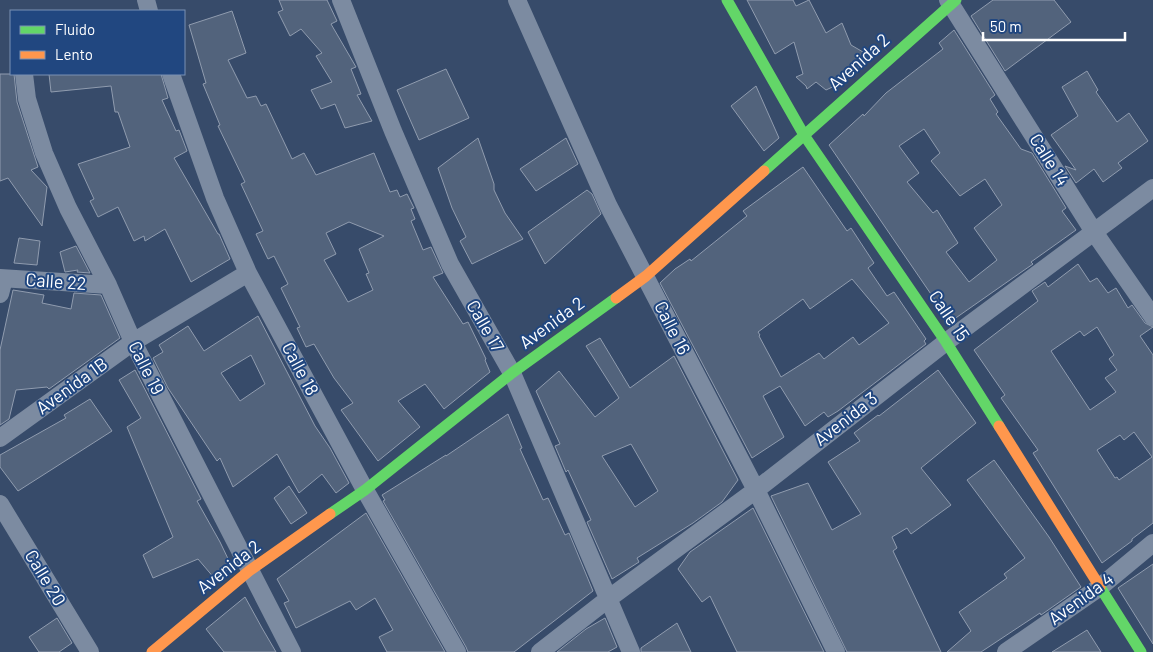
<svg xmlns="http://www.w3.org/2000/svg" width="1153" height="652" viewBox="0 0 1153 652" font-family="Barlow,sans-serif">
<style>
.building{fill:#52637c;stroke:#909caf;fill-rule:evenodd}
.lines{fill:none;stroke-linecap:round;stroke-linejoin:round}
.street{stroke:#7c8ba1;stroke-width:18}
.fast{stroke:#63d668;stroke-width:11}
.slow{stroke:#ff974d;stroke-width:11}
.labels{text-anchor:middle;stroke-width:4;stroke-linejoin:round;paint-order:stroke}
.street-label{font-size:18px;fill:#fff;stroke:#214780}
</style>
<rect width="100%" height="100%" fill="#374b6a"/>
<!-- building -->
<path class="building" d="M279,0H327L337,21L331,24L356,67L351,69L361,94L357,95L372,121L345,128L335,104L321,109L311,90L332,82L316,56L322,53L301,29L290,36L278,12L283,10Z
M747,0H793L796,6L809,0L826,33L842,23L851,45L863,52L868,60L841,83L826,90L816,82L807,89L806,86L796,77L803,74L794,42L775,54Z
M993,0H1054L1071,22L1005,71L971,16Z
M232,11L246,53L228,60L247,98L256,96L261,106L266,104L292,159L304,153L316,175L374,153L390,192L397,190L400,197L407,194L414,208L411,209L415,219L411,221L423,250L431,247L443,273L433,277L463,324L468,322L486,359L485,360L490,372L444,409L425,384L398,401L420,427L378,461L341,410L353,403L334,378L314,344L306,347L297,328L300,327L281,288L288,284L274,256L268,259L256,234L263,231L241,184L245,182L218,126L220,125L203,84L206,83L189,25ZM349,222L384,236L359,249L369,273L366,274L373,290L348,302L324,260L336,254L326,233Z
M954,30L995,95L990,99L998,112L996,114L1021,149L1032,153L1066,208L1062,211L1076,230L1031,262L1033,264L1020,273L950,322L829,145L863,114L864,116L886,93L943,49L939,43ZM924,129L940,153L931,161L960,196L985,179L1002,205L974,228L997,260L969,282L946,252L958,243L937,210L933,213L907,182L919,173L899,146Z
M446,69L469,118L419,140L397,90Z
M1087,71L1098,90L1096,92L1117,122L1129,113L1148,141L1118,163L1122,168L1103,182L1094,169L1076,183L1065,166L1076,170L1051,135L1078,116L1062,87Z
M0,74H14L17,102L38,167L31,170L47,187L42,226L8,178L0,181Z
M49,74H161L168,98L162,100L176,131L179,130L187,151L174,158L218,234H219L230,259L191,282L165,229L145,241L144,236L134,241L118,207L98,217L90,201L94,199L78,164L130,147L118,112H115L111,86L51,92Z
M756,86L779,138L764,151L731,106Z
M478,138L494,184V190L505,213L523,239L472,264L460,241L466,237L452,208L438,168Z
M566,138L578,164L536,191L520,169Z
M803,167L847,231L851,228L874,263L868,268L887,296L894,292L926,339L924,341L926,344L838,411L828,417L824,412L805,426L780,386L763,396L784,437L752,458L660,283L675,269L690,259L691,261L747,216L743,211ZM852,279L889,323L859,345L853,337L824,359L819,353L781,377L759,336L760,335L758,332L803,299L810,309Z
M587,190L592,194L601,214L545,264L528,232Z
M19,238L40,241L37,265L14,263Z
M76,246L90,273L77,272L78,270L65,272L60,252Z
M1078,264L1090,282L1097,278L1108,293L1116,288L1128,308L1132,305L1145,323L1153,327L1140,336L1153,355V523L1132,539V541L1102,563L1033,453L1038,450L1001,398L1005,395L974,350L1038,301L1032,291L1045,282L1048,287ZM1097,327L1114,355L1109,359L1117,370L1105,378L1116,392L1090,410L1051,351L1080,331L1084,336ZM1134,432L1152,457L1119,480L1117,477L1115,478L1097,450L1120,435L1124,440Z
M13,290L44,295L42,303L71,309L74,293L101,295L120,338L49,389L47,387L16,390L9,419L0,425V350Z
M258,316L315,426L330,448L349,483L336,493L322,474L299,493L277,454L233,487L220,458L217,461L168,388L153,358L163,352L159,345L188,326L204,351ZM251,355L265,384L240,401L221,373Z
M600,338L630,388L674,356L738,480L722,502L693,523L637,558L639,562L612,579L587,522L591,520L568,470L566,472L555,446L560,444L536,391L559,371L595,417L619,398L586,346ZM631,444L658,491L635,507L602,456Z
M135,370L201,499L197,501L220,542L232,567L215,579L198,559L153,578L143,555L173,537L127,427L141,418L119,380Z
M938,370L976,423L921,468L951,505L911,534L907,528L892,537L897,548L893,551L941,652H847L771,496L808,483L832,530L861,514L828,462L860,441L854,433L878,415L879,416Z
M90,399L112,431L18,491L0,467V455L66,418L64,415Z
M508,414L522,448L520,449L543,500L548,498L565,535L569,533L593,591L514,652H468L466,647L383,501L385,500L382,495L446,455V456Z
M994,460L1049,537L1081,587L1041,615L1040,613L981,652H947L971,631L959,612L1007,578L1004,574L1025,558L967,480Z
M289,486L307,513L291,524L274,498Z
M753,508L824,652H737L710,596L702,602L678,569L690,552Z
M366,513L445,652H387L379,637L393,630L375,598L356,610L350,601L296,628L284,603L289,601L277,579Z
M1153,564V644L1118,588Z
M245,597L262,628L276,652H224L206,629Z
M57,618L72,643L59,652H39L29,637Z
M605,618L617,647L608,652H557L586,629Z
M677,623L691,652H641V648Z
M1087,630L1101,652H1052Z"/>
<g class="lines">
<!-- street -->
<path class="street" d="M146,0L149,11
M341,0L393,131L450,264L512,373L631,652
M517,0L608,205L756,490L836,652
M948,0L1094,232L1153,317
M24,74L27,99L44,153L68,208L108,285L133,342L292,652
M171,74L215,198L248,273L365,490L457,652
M0,278L108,285
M0,294L4,279
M0,438L133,342L248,273
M0,504L90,652
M540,652L608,599L756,490L946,342L1153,188
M1006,652L1100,587L1153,543"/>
<!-- fast -->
<path class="fast" d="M727,0L804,135L946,342L999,426
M764,171L956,0
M330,514L365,490L512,373L616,298
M1100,587L1141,652"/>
<!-- slow -->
<path class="slow" d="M616,298L646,276L764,171
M999,426L1100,587
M152,652L249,571L330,514"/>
</g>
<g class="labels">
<!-- street labels -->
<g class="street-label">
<text transform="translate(859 62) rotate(-42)" y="6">Avenida 2</text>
<text transform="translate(1049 160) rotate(58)" y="6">Calle 14</text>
<text transform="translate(56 282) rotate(4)" y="6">Calle 22</text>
<text transform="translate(949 316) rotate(56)" y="6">Calle 15</text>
<text transform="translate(552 323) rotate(-36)" y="6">Avenida 2</text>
<text transform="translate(485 326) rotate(60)" y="6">Calle 17</text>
<text transform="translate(672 328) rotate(63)" y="6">Calle 16</text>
<text transform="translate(146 368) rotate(63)" y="6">Calle 19</text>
<text transform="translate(300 369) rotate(62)" y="6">Calle 18</text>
<text transform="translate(72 386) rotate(-36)" y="6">Avenida 1B</text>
<text transform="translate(846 419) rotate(-38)" y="6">Avenida 3</text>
<text transform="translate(229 567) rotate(-38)" y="6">Avenida 2</text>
<text transform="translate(45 578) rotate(59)" y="6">Calle 20</text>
<text transform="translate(1081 599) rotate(-36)" y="6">Avenida 4</text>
</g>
</g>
<!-- legend -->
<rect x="10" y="10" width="175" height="65" fill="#214780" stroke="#7a91b3"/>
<rect x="20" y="26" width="25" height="8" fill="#63d668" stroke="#7a91b3"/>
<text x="55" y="35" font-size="15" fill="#ffffff">Fluido</text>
<rect x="20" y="51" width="25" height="8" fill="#ff974d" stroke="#7a91b3"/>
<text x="55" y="60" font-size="15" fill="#ffffff">Lento</text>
<!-- scale -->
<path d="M983 32v8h142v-8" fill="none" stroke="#ffffff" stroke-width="2.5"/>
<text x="990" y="32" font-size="15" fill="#ffffff" stroke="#214780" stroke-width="4" paint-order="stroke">50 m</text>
</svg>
